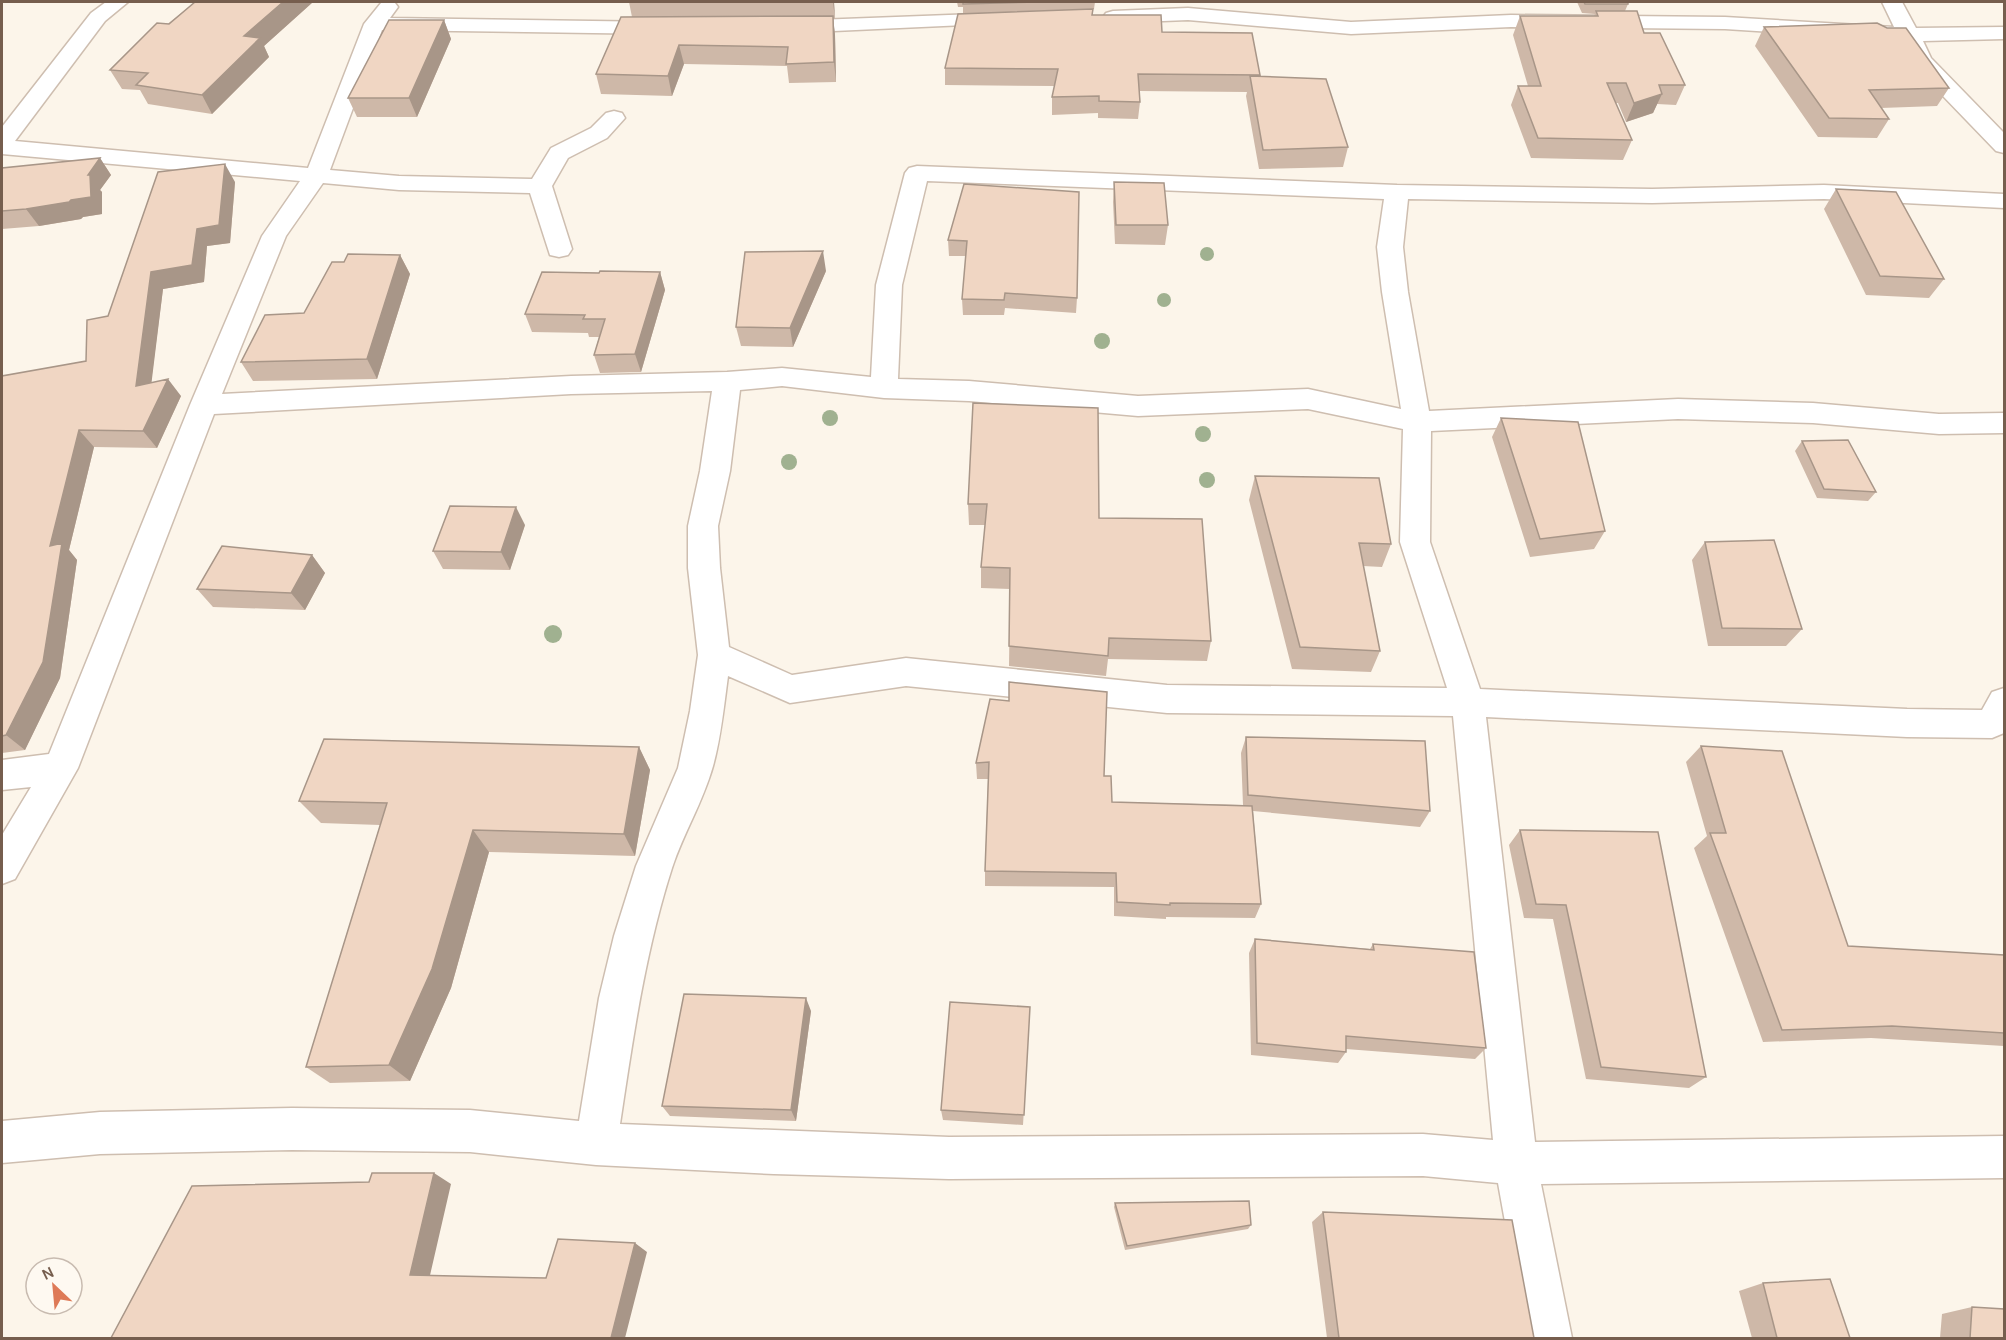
<svg xmlns="http://www.w3.org/2000/svg" width="2006" height="1340" viewBox="0 0 2006 1340" font-family="Karla,sans-serif">
<style>
.lines{fill:none;stroke-linecap:round;stroke-linejoin:round}
.street-casing{stroke:#cebeb0;stroke-width:3}
.street{fill:#fff;fill-rule:evenodd}
.tree{fill:#a0b190}
.wall{fill:#ceb8a8}
.shaded-wall{fill:#a89688}
.building{fill:#f0d6c3;stroke:#a89688;stroke-width:1.5}
</style>
<rect width="100%" height="100%" fill="#fcf5ea"/>
<g class="lines">
<defs>
<path id="street" d="M106,2H128L105,21L15,141L308,168L364,24L381,3H395L398,7L390,18L660,22L667,24L670,28L667,32L660,34L382,30L330,170L399,176L532,179L551,148L591,128L606,113L614,111L622,113L625,118L607,138L568,158L552,186L572,249L568,255L559,257L550,255L530,193L399,190L323,183L286,236L222,394L571,376L727,372L782,368L871,377L876,285L905,173L909,168L917,166L1397,185L1652,189L1824,185L2004,194V208L1824,199L1652,203L1408,199L1403,247L1408,292L1429,411L1678,399L1813,403L1939,414L2004,413V433L1939,434L1813,423L1678,419L1431,431L1430,542L1480,689L1907,709L1982,710L1992,692L2004,688V733L1992,738L1907,737L1486,717L1535,1142L2004,1136V1178L1541,1184L1572,1338H1526L1498,1183L1423,1176L949,1179L774,1174L596,1165L470,1152L292,1150L100,1154L2,1163V1121L100,1112L292,1108L470,1110L579,1121L599,998L614,936L636,866L678,768L690,711L698,655L688,568V526L700,471L712,391L571,394L214,414L78,768L15,879L2,884V835L31,787L2,790V760L49,754L190,405L262,236L300,181L2,154V127L91,13ZM927,181L1384,199L1377,247L1382,292L1401,409L1308,389L1138,396L969,381L898,379L902,285ZM782,386L884,398L969,401L1138,416L1308,409L1403,429L1400,542L1447,688L1167,685L906,658L792,675L729,647L720,568L718,526L730,471L740,390ZM728,676L790,703L906,686L1167,713L1453,716L1493,1140L1423,1134L949,1137L620,1124C633,1038 645,952 672,868C683,834 703,802 713,766C721,737 724,706 728,676Z
M1882,2H1902L1916,28L2004,27V39L1923,41L1931,58L2004,133V153L1996,151L1914,66L1901,40L1725,29L1511,27L1351,34L1188,20L1113,23L1106,21L1103,17L1106,13L1113,11L1188,8L1351,22L1511,15L1725,17L1894,27Z
M1002,13L1009,15L1012,19L1009,23L790,33L783,31L780,27L783,23L790,21Z"/>
</defs>
<!-- street casing -->
<use href="#street" class="street-casing"/>
<!-- street -->
<use href="#street" class="street"/>
</g>
<!-- trees -->
<g class="tree">
<circle cx="1207" cy="254" r="7"/>
<circle cx="1164" cy="300" r="7"/>
<circle cx="1102" cy="341" r="8"/>
<circle cx="830" cy="418" r="8"/>
<circle cx="1203" cy="434" r="8"/>
<circle cx="789" cy="462" r="8"/>
<circle cx="1207" cy="480" r="8"/>
<circle cx="553" cy="634" r="9"/>
</g>
<!-- wall -->
<path class="wall" d="M195,2H313L264,46L269,57L212,114L148,104L140,90L122,89L110,70Z
M629,2H834L835,19H833L835,35L836,82L789,83L787,66L684,64L672,96L601,94L596,74L632,17Z
M957,2H1095L1094,9H1093V15L1162,32L1260,75L1259,77L1348,147L1343,167L1259,169L1246,96L1247,92L1139,91L1140,102L1138,119L1098,118V113L1052,115V97L1055,86L945,85V68L963,14V7H958Z
M1577,2H1628V4L1625,11L1685,85L1676,105L1657,104L1653,113L1626,122L1618,103H1616L1632,140L1623,160L1531,158L1511,105L1518,86H1528L1513,35L1520,16H1594L1595,14L1582,13Z
M444,20L451,39L417,117H357L348,98Z
M1764,27L1949,88L1937,106L1881,108L1889,119L1877,138L1818,137L1755,46Z
M100,158L111,175L100,190L102,192V214L83,217L81,219L39,226L2,229V168Z
M235,182L230,243L207,246L204,282L163,289L151,382L181,396L157,448L94,447L69,550L77,560L60,678L25,750L2,753V376L86,361L108,316Z
M1114,182L1168,225L1165,245L1115,244L1113,202Z
M964,184L1077,298L1076,313L1005,308L1004,315H963L962,299L966,256H949L948,240Z
M1836,189L1944,279L1929,298L1866,295L1824,209Z
M400,255L410,274L377,379L253,381L241,362L304,313L344,262Z
M826,271L793,347L741,346L736,327Z
M660,272L665,290L641,372L600,373L594,355L599,337H589L588,333L532,332L525,314L599,273Z
M973,403L1099,518L1211,641L1207,661L1108,659L1106,676L1009,666L1010,589L981,588V567L985,525H969L968,504Z
M1501,418L1605,531L1594,549L1530,557L1492,437Z
M1802,441L1876,492L1868,501L1817,498L1795,451Z
M1255,476L1391,544L1382,567L1363,566L1380,651L1371,672L1292,669L1249,500Z
M525,525L510,570L443,569L433,551Z
M1705,542L1802,629L1786,646H1708L1692,560Z
M312,555L325,573L305,610L213,607L197,589Z
M990,699L1104,776L1112,802L1243,805L1241,753L1246,737L1430,811L1420,827L1253,811L1261,904L1255,918L1166,917V919L1114,916V887L985,886V871L988,779H977L976,763Z
M1701,746L1848,946L2004,955V1046L1871,1038L1763,1042L1694,848L1707,836L1686,762Z
M639,747L650,770L635,856L489,852L451,988L410,1081L330,1083L306,1067L380,825L321,823L299,801Z
M1520,830L1706,1077L1689,1088L1586,1079L1553,919L1524,918L1509,845Z
M1255,939L1370,949L1373,944L1486,1048L1475,1059L1346,1049V1052L1338,1063L1251,1055L1249,953Z
M1030,1007L1023,1125L943,1120L941,1110Z
M811,1011L796,1121L670,1116L662,1106Z
M1115,1203L1251,1225L1248,1229L1125,1250L1114,1207Z
M1323,1212L1534,1338H1327L1312,1222Z
M1763,1283L1850,1338H1752L1739,1291Z
M1972,1307L2004,1338H1940L1942,1314Z"/>
<!-- shaded-wall -->
<path class="shaded-wall" d="M283,2H313L264,46L269,57L212,114L202,95L244,36Z
M833,2H834L835,19Z
M833,16L835,35L836,82L834,62Z
M444,20L451,39L417,117L409,98Z
M679,45L684,64L672,96L668,76Z
M1662,94L1653,113L1626,122L1634,103Z
M100,158L111,175L100,190L102,192V214L83,217L81,219L39,226L26,209L88,175Z
M225,164L235,182L230,243L207,246L204,282L163,289L149,403L136,386L151,272L197,229Z
M823,251L826,271L793,347L790,328Z
M400,255L410,274L377,379L367,359Z
M660,272L665,290L641,372L635,354Z
M168,379L181,396L157,448L143,431Z
M79,430L94,447L69,550L77,560L60,678L25,750L6,735L50,546Z
M516,507L525,525L510,570L501,552Z
M312,555L325,573L305,610L291,593Z
M639,747L650,770L635,856L624,834Z
M473,830L489,852L451,988L410,1081L389,1065Z
M806,998L811,1011L796,1121L791,1110Z
M434,1173L451,1184L428,1284L410,1275Z
M635,1243L647,1252L625,1338H611Z"/>
<!-- building -->
<path class="building" d="M195,2H283L244,36L260,38L202,95L136,85L148,73L110,70L157,23L169,24Z
M963,2H1039L963,4Z
M1584,2H1628V4H1585Z
M1093,9L1092,15H1161L1162,32L1252,33L1260,75L1138,74L1140,102L1099,101V96L1052,97L1058,69L945,68L958,14Z
M1596,11H1637L1644,33H1660L1685,85H1659L1662,94L1634,103L1626,83H1607L1632,140L1538,138L1518,86H1541L1520,16H1598Z
M833,16L834,62L786,64L788,47L679,45L668,76L596,74L621,17Z
M389,20H444L409,98H348Z
M1877,23L1887,28H1906L1949,88L1869,90L1889,119L1829,118L1764,27Z
M1250,76L1326,79L1348,147L1263,150Z
M100,158L88,175H90L91,197L71,200L69,202L26,209L2,211V168Z
M225,164L219,225L197,229L192,265L151,272L136,386L168,379L143,431L79,430L50,546L62,543L43,662L6,735L2,736V376L86,361L87,320L108,316L158,172Z
M1114,182L1164,183L1168,225H1116Z
M964,184L1079,192L1077,298L1005,293L1004,300L962,299L967,241L948,240Z
M1836,189L1896,192L1944,279L1880,276Z
M823,251L790,328L736,327L745,252Z
M348,254L400,255L367,359L241,362L265,315L304,313L332,262H344Z
M600,271L660,272L635,354L594,355L605,319H583L585,315L525,314L542,272L599,273Z
M973,403L1098,408L1099,518L1202,519L1211,641L1109,638L1108,656L1009,646L1010,568L981,567L987,504H968Z
M1501,418L1578,422L1605,531L1540,539Z
M1848,440L1876,492L1824,489L1802,441Z
M1255,476L1379,478L1391,544L1359,543L1380,651L1300,647Z
M450,506L516,507L501,552L433,551Z
M1774,540L1802,629L1722,628L1705,542Z
M222,546L312,555L291,593L197,589Z
M1009,682L1107,692L1104,776H1111L1112,802L1252,806L1261,904L1170,903V905L1117,902L1116,873L985,871L989,762L976,763L990,699L1009,701Z
M1246,737L1425,741L1430,811L1248,795Z
M324,739L639,747L624,834L473,830L432,969L389,1065L306,1067L387,803L299,801Z
M1701,746L1782,751L1848,946L2004,955V1033L1892,1026L1782,1030L1710,833H1726Z
M1520,830L1658,832L1706,1077L1601,1067L1566,905L1536,904Z
M1255,939L1374,950L1373,944L1474,952L1486,1048L1346,1036V1052L1257,1043Z
M684,994L806,998L791,1110L662,1106Z
M950,1002L1030,1007L1024,1115L941,1110Z
M372,1173H434L410,1275L546,1278L558,1239L635,1243L611,1338H111L192,1186L369,1182Z
M1249,1201L1251,1225L1127,1246L1115,1203Z
M1323,1212L1512,1220L1534,1338H1339Z
M1830,1279L1850,1338H1777L1763,1283Z
M1972,1307L2004,1309V1338H1970Z"/>
<!-- border -->
<rect width="2006" height="1340" fill="none" stroke="#765e4e" stroke-width="6"/>
<!-- north arrow -->
<g transform="translate(54 1286) rotate(334)"><circle r="28" fill="#fef9f1" stroke="#c8bbb0" stroke-width="1.5"/>
<path d="M0-4.5L10 22L0 15L-10 22Z" fill="#de7a57"/>
<text y="-9" font-size="16" font-weight="bold" text-anchor="middle" fill="#765e4e">N</text>
</g>
</svg>
